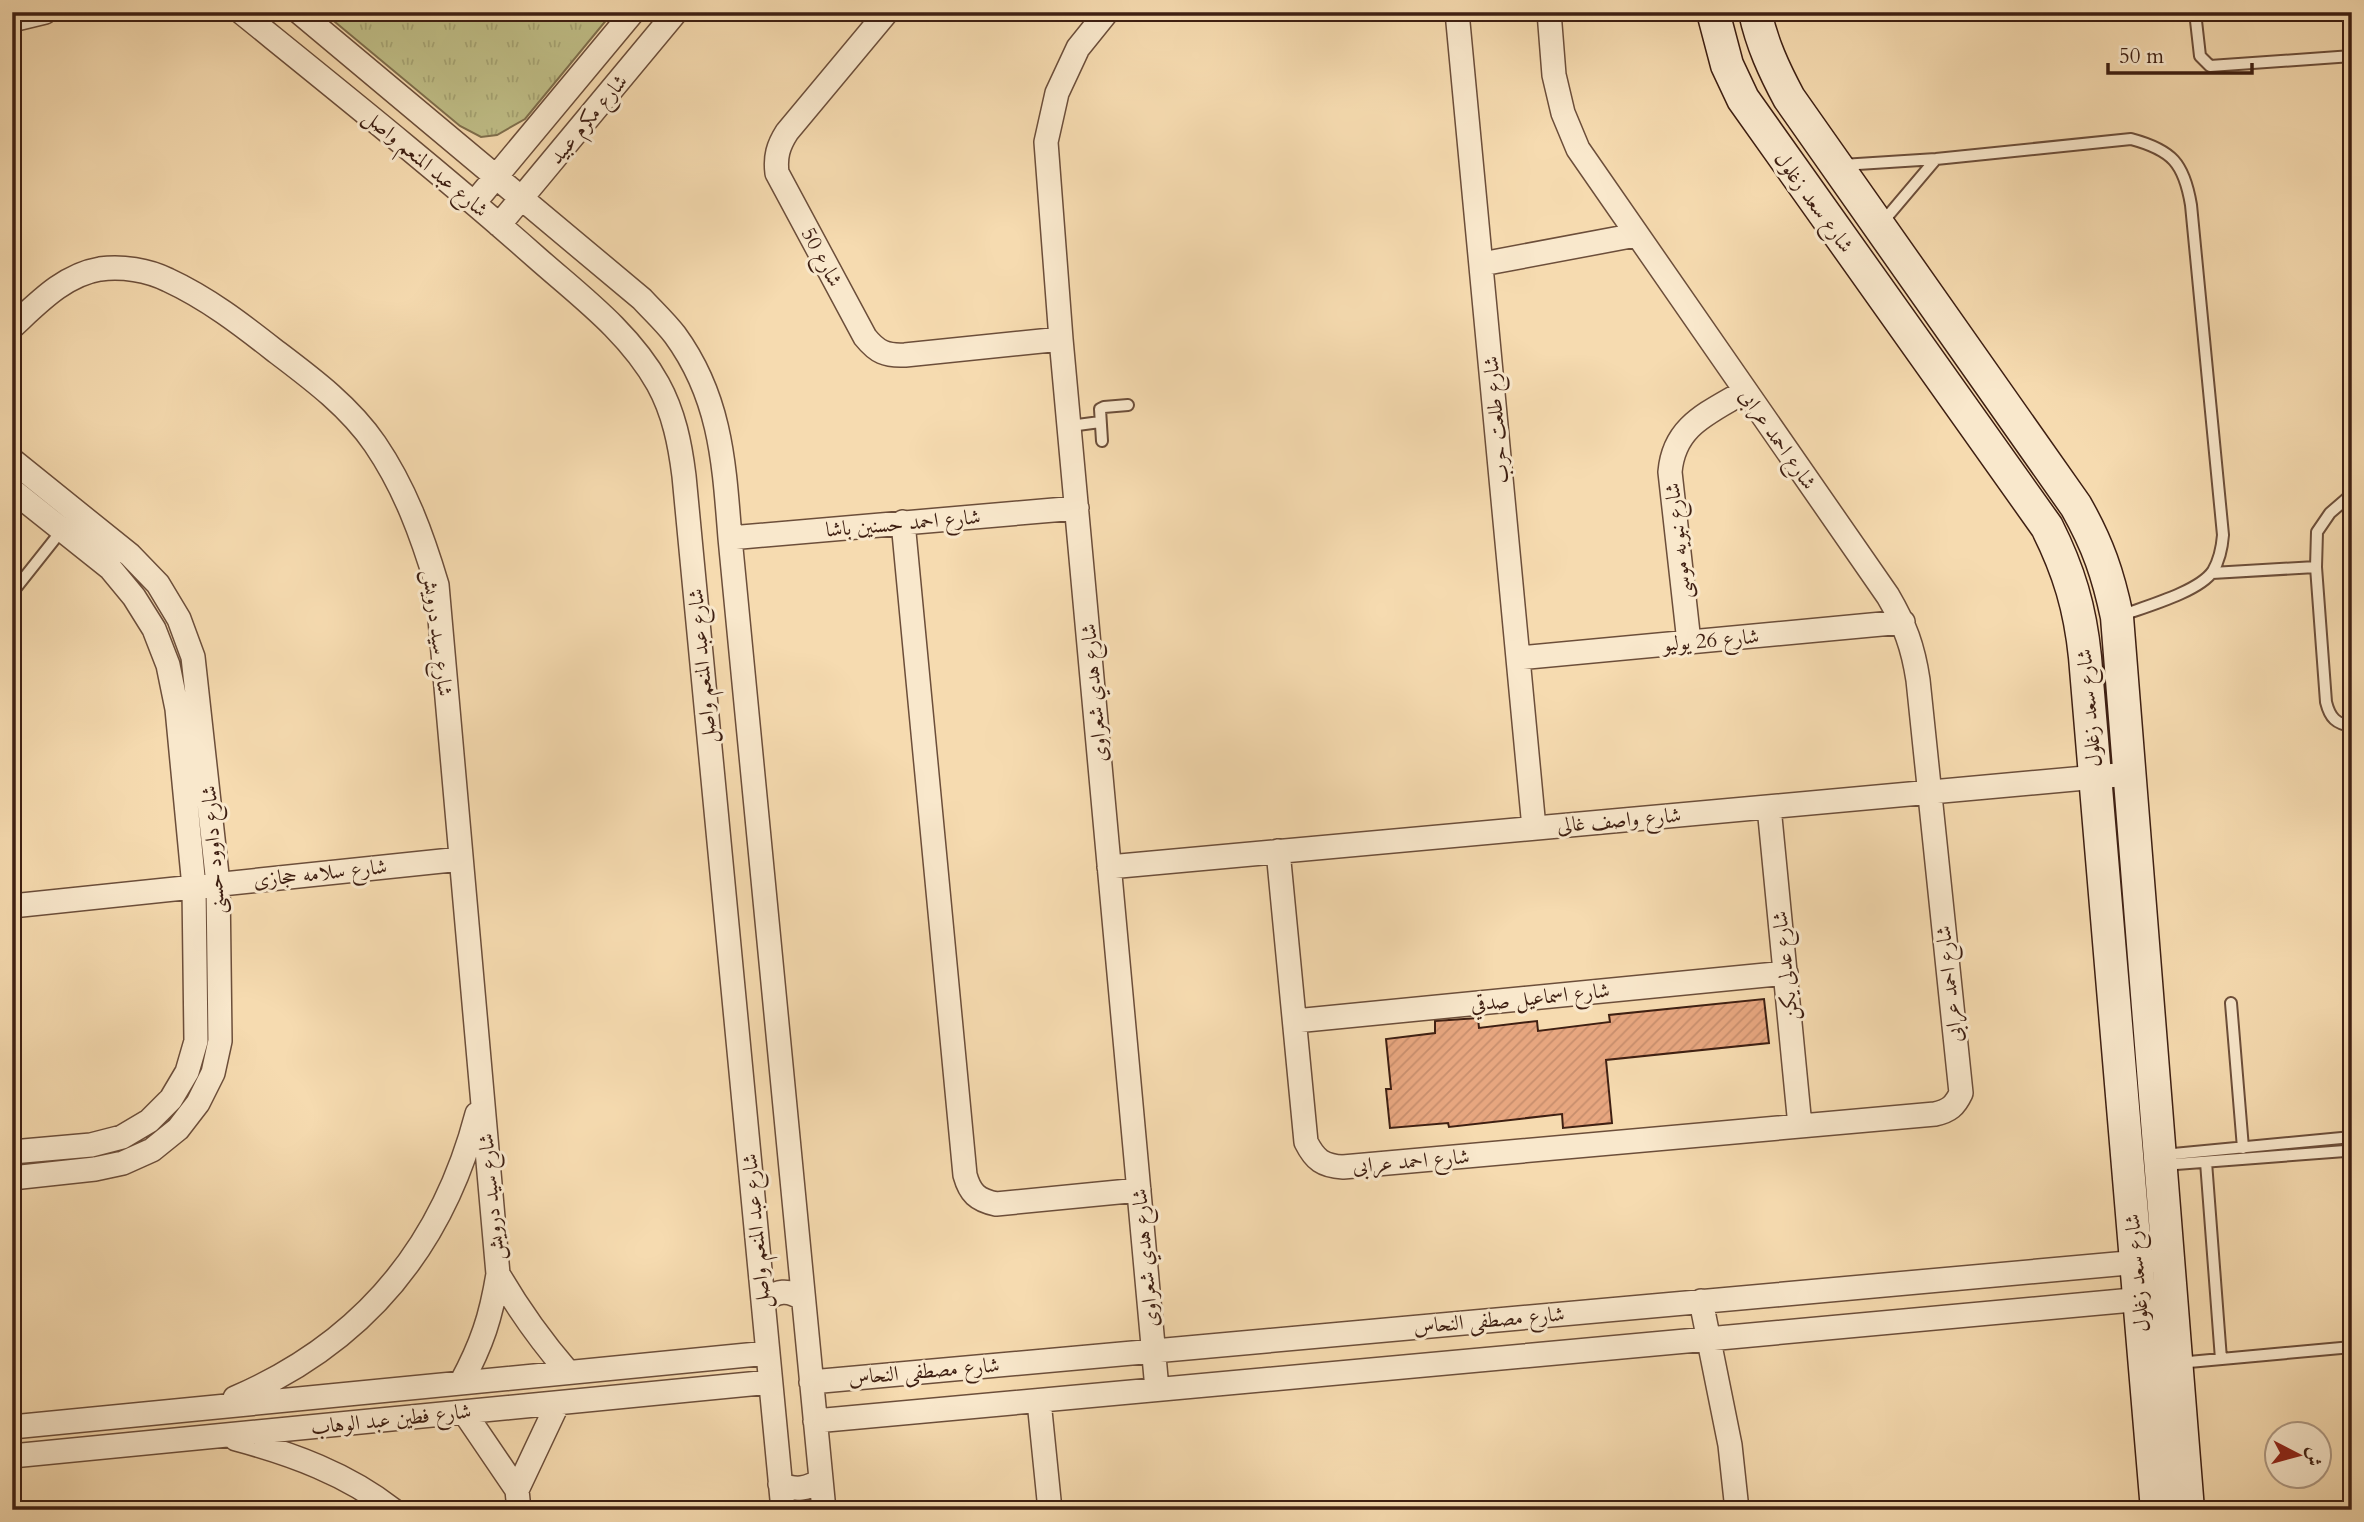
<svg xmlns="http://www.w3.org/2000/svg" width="2364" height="1522" viewBox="0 0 2364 1522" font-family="Cardo,Amiri,serif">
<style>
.grass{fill:url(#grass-tufts);stroke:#7f6f4d;stroke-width:2}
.building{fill:url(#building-hatch);stroke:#3e1f12;stroke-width:2}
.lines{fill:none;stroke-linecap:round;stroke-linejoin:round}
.lane-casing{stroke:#6c4e3a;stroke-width:14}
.street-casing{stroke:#6c4e3a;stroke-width:26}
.secondary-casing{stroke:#3e1f12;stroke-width:35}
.lane{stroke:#f9e8cc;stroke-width:10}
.street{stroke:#f9e8cc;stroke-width:23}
.secondary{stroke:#f9e8cc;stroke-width:32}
.labels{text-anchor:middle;stroke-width:6;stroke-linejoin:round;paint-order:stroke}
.street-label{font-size:21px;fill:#3e1f12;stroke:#f9e8cc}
</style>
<defs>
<pattern id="grass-tufts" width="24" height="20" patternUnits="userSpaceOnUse" patternTransform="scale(1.75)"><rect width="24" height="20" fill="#c0bf88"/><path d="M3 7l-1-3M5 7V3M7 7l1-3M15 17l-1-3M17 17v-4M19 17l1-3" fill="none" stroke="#a6a474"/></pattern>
<pattern id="building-hatch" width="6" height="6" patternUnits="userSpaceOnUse" patternTransform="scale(1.75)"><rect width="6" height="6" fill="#e7a67f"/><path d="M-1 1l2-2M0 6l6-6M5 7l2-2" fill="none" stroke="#c78e6d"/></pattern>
</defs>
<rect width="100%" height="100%" fill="#f6dbb0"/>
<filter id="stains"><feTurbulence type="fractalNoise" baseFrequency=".00286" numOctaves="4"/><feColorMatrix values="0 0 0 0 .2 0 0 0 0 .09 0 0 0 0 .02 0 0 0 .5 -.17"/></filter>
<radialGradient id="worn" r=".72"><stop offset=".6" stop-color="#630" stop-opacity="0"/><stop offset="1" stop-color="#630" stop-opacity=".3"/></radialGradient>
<!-- grass -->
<path class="grass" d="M323,12H416L458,20L524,12H613L525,119L497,135L481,137L460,126Z"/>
<!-- building -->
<path class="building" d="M1764,999L1769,1043L1606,1060L1612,1123L1563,1128L1562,1114L1449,1127L1448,1123L1390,1128L1386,1089H1391L1386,1039L1435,1033V1021L1478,1018L1479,1028L1537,1021L1538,1031L1610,1022L1609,1015Z"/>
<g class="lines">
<defs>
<path id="lane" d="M2195,12L2200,56L2210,66L2352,56
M1842,165L1936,159L2131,139C2172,150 2184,163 2191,205L2223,535C2222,548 2220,559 2213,571C2199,592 2144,607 2120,616
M1881,224L1936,159
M1070,426L1100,422
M1102,441L1100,409L1104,407L1128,405
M2316,567L2317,532L2330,513L2352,494
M2212,573L2316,567L2326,702C2330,718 2336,724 2352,726
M12,593L62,530
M2231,1003L2243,1148
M2163,1155L2352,1137
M2206,1162L2221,1359
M2163,1165L2345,1151L2352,1153
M2178,1363L2352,1347"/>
<path id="street" d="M241,12C341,93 441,173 537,258C580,296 629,332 658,384C674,413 680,444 684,476L783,1510
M299,12L642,299C653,311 665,322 675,335C721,398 724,463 730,538L824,1510
M887,12L787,132C778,146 775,157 777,173L865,337C877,352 886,356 905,355L1061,339
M1107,12L1078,48L1057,93L1046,142L1061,339L1157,1389
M1457,12L1534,828
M12,20L45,12
M474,203L633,12
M499,225L676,12
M1482,264L1636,235
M12,327C38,303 64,275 100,269C122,266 148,270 168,280C207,298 241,324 274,350C311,378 349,406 375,444C405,488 422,535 437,585L498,1274C491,1317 482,1344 461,1383
M12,460L130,555L158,584L179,619L193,657L218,884L220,1041L213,1073L198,1103L178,1129L152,1150L123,1163L95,1169L12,1178
M12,490L110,568L134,597L154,629L168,665L177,709L194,887L196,1041L187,1072L171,1099L149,1121L122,1137L91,1145L12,1152
M903,522L965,1175C970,1193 977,1200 996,1204L1139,1190
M730,538L1077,508
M1689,642L1670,472C1674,425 1709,413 1745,391
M1518,658L1903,622
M1769,807L1800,1126
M1278,851L1306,1142C1315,1160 1323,1166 1343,1167L1935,1114C1949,1111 1955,1106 1961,1093L1918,680C1913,647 1905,625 1888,596L1578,149L1563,113L1554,75L1549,12
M1109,867L2129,774
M12,906L461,859
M1295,1021L1786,973
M498,1274C519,1310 541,1341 568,1372
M1701,1301L1730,1445L1737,1510
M763,1302C777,1290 788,1289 803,1299
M811,1382L2150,1261
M235,1398C363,1343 442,1248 477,1114
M1039,1401L1050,1510
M464,1412L517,1490L519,1510
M815,1421L2154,1298
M12,1427L768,1353
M236,1439C292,1454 347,1474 393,1510
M12,1456L770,1382
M780,1484C796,1491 807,1489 821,1480
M517,1490L558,1403"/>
<path id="secondary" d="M1713,12L1727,65L1743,99L2047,527C2069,571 2080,608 2085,657L2157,1510
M1755,12C1762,44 1774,70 1789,98L2076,506C2098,545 2108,574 2117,617L2188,1510"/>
</defs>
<!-- lane casing -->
<use href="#lane" class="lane-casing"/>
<!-- street casing -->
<use href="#street" class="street-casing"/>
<!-- secondary casing -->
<use href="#secondary" class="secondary-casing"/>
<!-- lane -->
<use href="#lane" class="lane"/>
<!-- street -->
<use href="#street" class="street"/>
<!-- secondary -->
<use href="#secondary" class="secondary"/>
</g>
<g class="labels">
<!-- street labels -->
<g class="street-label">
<text transform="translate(588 119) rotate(-50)" y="7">شارع مكرم عبيد</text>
<text transform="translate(426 163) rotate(40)" y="7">شارع عبد المنعم واصل</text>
<text transform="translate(1814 202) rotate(54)" y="7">شارع سعد زغلول</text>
<text transform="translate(822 257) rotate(62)" y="7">شارع 50</text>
<text transform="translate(1496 420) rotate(-95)" y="7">شارع طلعت حرب</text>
<text transform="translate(1778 439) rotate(55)" y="7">شارع احمد عرابى</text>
<text transform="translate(903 523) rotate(-5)" y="7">شارع احمد حسنين باشا</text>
<text transform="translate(1678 541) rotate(-96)" y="7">شارع نبويه موسى</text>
<text transform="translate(438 633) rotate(83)" y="7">شارع سيد درويش</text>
<text transform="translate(1711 640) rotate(-5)" y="7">شارع 26 يوليو</text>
<text transform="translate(702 666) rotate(-95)" y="7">شارع عبد المنعم واصل</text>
<text transform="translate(1094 693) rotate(-95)" y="7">شارع هدي شعراوى</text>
<text transform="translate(2089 708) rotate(-95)" y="7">شارع سعد زغلول</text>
<text transform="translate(1619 820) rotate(-5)" y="7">شارع واصف غالى</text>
<text transform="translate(213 850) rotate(-94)" y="7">شارع داوود حسنى</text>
<text transform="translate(320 873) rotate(-6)" y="7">شارع سلامه حجازى</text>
<text transform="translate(1785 966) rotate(-96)" y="7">شارع عدلى يكن</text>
<text transform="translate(1949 984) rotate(-96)" y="7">شارع احمد عرابى</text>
<text transform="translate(1540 997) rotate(-6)" y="7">شارع اسماعيل صدقي</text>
<text transform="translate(1411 1161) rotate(-5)" y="7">شارع احمد عرابى</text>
<text transform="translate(491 1197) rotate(-95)" y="7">شارع سيد درويش</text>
<text transform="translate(756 1231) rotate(-95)" y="7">شارع عبد المنعم واصل</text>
<text transform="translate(1145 1258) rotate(-95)" y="7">شارع هدي شعراوى</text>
<text transform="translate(2137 1273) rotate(-95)" y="7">شارع سعد زغلول</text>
<text transform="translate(1489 1320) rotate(-5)" y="7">شارع مصطفى النحاس</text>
<text transform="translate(924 1371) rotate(-5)" y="7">شارع مصطفى النحاس</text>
<text transform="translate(391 1419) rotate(-6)" y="7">شارع فطين عبد الوهاب</text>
</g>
</g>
<!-- margin -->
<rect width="2364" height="1522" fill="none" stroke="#f6dbb0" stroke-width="42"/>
<rect x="14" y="14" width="2336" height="1494" fill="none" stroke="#3e1f12" stroke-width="3.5"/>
<rect x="21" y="21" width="2322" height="1480" fill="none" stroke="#3e1f12" stroke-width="2"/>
<!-- north arrow -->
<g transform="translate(2298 1455) rotate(96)"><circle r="33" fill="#f9e8cc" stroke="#ae9882" stroke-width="2"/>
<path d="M0-5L12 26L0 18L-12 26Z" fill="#8f2418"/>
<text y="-10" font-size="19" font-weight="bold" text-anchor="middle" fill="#3e1f12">ش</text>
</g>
<!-- scale -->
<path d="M2108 63v10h144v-10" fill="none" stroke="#3e1f12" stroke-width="3.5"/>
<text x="2119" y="63" font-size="21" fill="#3e1f12" stroke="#f9e8cc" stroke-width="5" paint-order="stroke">50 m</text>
<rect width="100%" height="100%" filter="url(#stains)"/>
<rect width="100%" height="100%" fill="url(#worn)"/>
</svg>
